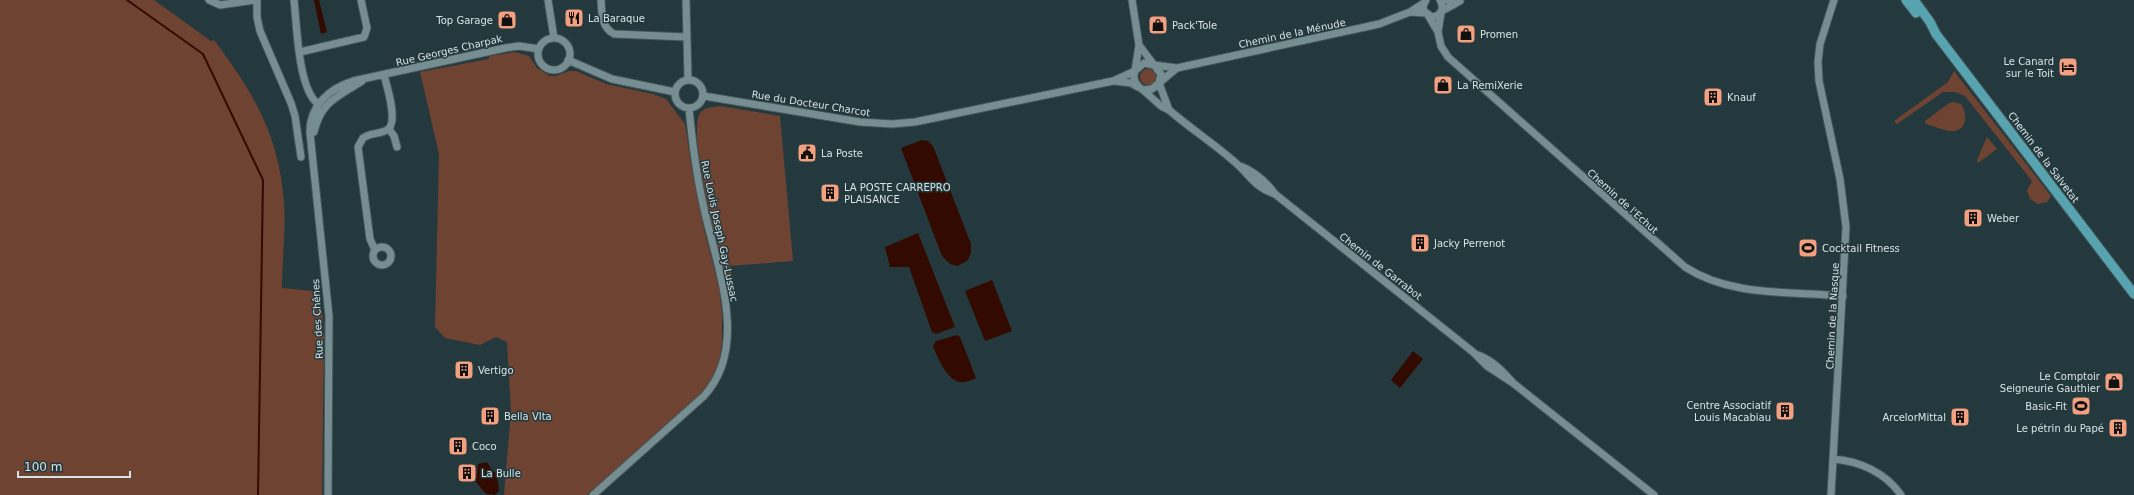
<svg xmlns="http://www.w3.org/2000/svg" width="2134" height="495" viewBox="0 0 2134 495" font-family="'DejaVu Sans',sans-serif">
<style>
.green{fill:#6f4332}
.water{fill:#320a00}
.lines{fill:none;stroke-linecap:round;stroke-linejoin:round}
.stream{stroke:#320a00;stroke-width:2}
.minor-casing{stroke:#44575a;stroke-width:9}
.major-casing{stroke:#44575a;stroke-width:11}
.minor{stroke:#768d92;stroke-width:7}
.major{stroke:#57a3b0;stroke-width:9}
.labels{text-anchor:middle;stroke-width:3;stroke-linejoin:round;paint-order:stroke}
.poi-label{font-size:10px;fill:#d6e3e5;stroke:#24393d;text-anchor:start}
.street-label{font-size:10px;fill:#d6e3e5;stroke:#24393d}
</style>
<rect width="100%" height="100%" fill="#24393d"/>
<!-- green -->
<path class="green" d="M0,0H154L211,41L214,40C251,89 277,132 283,193C287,224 282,257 282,288L313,291L314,305L322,308L324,338L322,495H0Z
M515,52L529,56L537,68L550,76H556L569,71H576L606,84L653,94L666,99L685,124L693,176L703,225L719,287L722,314V343L719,366L709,385L695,400L587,495H504L511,412L507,342L496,337L480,345L445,338L435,327L439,154L420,72L489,59V56Z
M1140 77a8 8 0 1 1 16 0a8 8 0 1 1-16 0Z
M1954,71L2051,196L2047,202L2038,204L2030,199L2027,190L2032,181L1965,96L1955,92H1943L1897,124L1894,121L1948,82Z
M1953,102L1961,104C1967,113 1968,128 1955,131C1946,132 1934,126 1926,124L1925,121L1949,103Z
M720,106L780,116L793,261L730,266L735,287L726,281C719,255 687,132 700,113C705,107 713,107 720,106Z
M1987,137L1997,149L1978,163L1977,160Z"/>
<!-- water -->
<path class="water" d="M314,0H319L327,32L321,34Z
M922,140L928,141L933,146L971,244V253L968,260L958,266L950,264L942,256L901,148Z
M918,233L955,327L936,334L932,332L909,267H890L885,247Z
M992,280L1012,331L985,341L965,291Z
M957,335L960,337L976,378C971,380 965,383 960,382C947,380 937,357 933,346L936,341Z
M1413,351L1423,359L1400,388L1391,380Z
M487,462L492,470L497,474L499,491L495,495L486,494L476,482L478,464Z"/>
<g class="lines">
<!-- stream -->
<path class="stream" d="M127,0L203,54L263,180L258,495"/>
<defs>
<path id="minor" d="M209,0L220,5L255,0
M257,0V17L260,31L291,103L295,116L301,157
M294,0C297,26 298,89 318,104
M548,0L554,38
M601,0C602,14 601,27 614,34L687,37
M686,0L688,79
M1132,0L1139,45
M1426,0L1423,6L1424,11L1432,17C1441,16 1445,8 1440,0
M1424,3L1410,12L1425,13
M1442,11L1460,1L1445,0
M1428,15L1438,32L1441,13
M1438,32L1441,46L1448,57L1685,267C1731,297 1790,291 1843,296
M538 54a16 16 0 1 1 32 0a16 16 0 1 1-32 0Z
M300,52L364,37L367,28L361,0
M568,60L612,79L675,92
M1177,68L1379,24L1410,12
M675 94a14 14 0 1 1 28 0a14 14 0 1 1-28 0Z
M1114,81L1131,83L1138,87
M1159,83L1169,110
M1143,90L1161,106L1169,110C1191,129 1216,145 1237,164C1251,177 1256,188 1275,194
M704,96L860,122L892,124L915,122L1113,81L1135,71L1144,63L1154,65L1161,74L1159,83L1152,89L1143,90C1135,85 1132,79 1135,71L1139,45L1154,65L1177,68L1159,83
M389,129L394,136L397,147
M314,132C321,101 338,97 362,81
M1238,165C1254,171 1265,180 1275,194L1473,352L1487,366L1513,383
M373 256a9 9 0 1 1 18 0a9 9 0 1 1-18 0Z
M375,250L370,239L358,147L363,138C370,133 380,134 387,130C399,123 387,87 384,75
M1478,355C1493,361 1502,370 1513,383L1654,495
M1833,459C1860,461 1886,473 1901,495
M328,495L329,316L310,133C309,106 330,88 353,81L505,48L519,46L539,49
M593,495L704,396C751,345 715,263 703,204C696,173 692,140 689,108
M1831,495L1846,227L1840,179L1819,81L1818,62L1820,44L1834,0"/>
<path id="major" d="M1906,0L1916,13
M1914,0L1930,22L1936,34L2134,294"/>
</defs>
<!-- minor casing -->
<use href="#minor" class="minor-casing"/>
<!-- major casing -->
<use href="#major" class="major-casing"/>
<!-- minor -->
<use href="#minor" class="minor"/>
<!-- major -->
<use href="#major" class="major"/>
</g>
<!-- icons -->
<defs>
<symbol id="restaurant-square" viewBox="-11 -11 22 22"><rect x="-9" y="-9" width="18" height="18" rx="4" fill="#f2a080" stroke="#24393d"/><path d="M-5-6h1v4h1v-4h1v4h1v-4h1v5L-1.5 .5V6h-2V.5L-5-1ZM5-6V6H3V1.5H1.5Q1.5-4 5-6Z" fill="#111"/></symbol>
<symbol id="shop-square" viewBox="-11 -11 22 22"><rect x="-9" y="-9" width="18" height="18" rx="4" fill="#f2a080" stroke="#24393d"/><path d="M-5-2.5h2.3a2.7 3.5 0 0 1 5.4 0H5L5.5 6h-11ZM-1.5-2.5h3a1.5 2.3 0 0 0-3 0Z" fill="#111"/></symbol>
<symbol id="hotel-square" viewBox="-11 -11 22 22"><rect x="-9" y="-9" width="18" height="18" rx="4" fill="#f2a080" stroke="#24393d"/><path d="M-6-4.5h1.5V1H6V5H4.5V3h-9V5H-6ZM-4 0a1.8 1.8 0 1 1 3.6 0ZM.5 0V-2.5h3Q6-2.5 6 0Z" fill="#111"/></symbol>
<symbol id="building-square" viewBox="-11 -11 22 22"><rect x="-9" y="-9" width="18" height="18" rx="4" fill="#f2a080" stroke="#24393d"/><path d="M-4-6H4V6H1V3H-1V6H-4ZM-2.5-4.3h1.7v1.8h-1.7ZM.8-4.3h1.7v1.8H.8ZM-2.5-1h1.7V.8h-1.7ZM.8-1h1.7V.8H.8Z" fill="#111"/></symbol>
<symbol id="civic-square" viewBox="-11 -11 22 22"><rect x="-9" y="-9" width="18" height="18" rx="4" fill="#f2a080" stroke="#24393d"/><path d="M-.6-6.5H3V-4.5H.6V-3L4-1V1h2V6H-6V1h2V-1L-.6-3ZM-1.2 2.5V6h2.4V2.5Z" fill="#111"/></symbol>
<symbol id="stadium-square" viewBox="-11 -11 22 22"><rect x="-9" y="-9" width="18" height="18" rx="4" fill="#f2a080" stroke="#24393d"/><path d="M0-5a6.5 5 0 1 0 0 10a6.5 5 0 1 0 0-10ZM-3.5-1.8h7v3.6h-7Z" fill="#111"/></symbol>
</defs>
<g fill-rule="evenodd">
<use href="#restaurant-square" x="563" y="7" width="22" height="22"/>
<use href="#shop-square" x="496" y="9" width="22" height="22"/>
<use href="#shop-square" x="1147" y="14" width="22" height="22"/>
<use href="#shop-square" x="1455" y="23" width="22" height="22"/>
<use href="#hotel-square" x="2057" y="56" width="22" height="22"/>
<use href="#shop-square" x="1432" y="74" width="22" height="22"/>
<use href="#building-square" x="1702" y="86" width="22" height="22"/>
<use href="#civic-square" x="796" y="142" width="22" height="22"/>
<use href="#building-square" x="819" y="182" width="22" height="22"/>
<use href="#building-square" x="1962" y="207" width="22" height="22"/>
<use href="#building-square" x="1409" y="232" width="22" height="22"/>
<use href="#stadium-square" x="1797" y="237" width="22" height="22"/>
<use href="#building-square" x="453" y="359" width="22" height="22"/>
<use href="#shop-square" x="2103" y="371" width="22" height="22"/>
<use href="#stadium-square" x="2070" y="395" width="22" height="22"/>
<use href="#building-square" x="1774" y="400" width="22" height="22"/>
<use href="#building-square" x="479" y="405" width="22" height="22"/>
<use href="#building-square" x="1949" y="406" width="22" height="22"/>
<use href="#building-square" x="2107" y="417" width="22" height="22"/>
<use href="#building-square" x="447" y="435" width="22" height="22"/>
<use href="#building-square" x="456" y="462" width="22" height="22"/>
</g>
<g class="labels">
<!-- poi labels -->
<g class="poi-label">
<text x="588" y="22">La Baraque</text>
<text x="493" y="24" text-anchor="end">Top Garage</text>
<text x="1172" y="29">Pack'Tole</text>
<text x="1480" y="38">Promen</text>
<text x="2054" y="65" text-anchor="end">Le Canard<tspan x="2054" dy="12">sur le Toit</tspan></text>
<text x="1457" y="89">La RemiXerie</text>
<text x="1727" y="101">Knauf</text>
<text x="821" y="157">La Poste</text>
<text x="844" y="191">LA POSTE CARREPRO<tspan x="844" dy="12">PLAISANCE</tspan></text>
<text x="1987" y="222">Weber</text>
<text x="1434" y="247">Jacky Perrenot</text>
<text x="1822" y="252">Cocktail Fitness</text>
<text x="478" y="374">Vertigo</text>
<text x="2100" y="380" text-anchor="end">Le Comptoir<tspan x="2100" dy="12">Seigneurie Gauthier</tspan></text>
<text x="1771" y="409" text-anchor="end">Centre Associatif<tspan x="1771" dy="12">Louis Macabiau</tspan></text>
<text x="2067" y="410" text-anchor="end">Basic-Fit</text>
<text x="504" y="420">Bella VIta</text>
<text x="1946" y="421" text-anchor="end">ArcelorMittal</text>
<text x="2104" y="432" text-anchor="end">Le pétrin du Papé</text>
<text x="472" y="450">Coco</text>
<text x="481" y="477">La Bulle</text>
</g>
<!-- street labels -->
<g class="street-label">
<text transform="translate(1292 33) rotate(-12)" y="4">Chemin de la Ménude</text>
<text transform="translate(449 50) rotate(-13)" y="4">Rue Georges Charpak</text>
<text transform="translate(811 103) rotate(9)" y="4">Rue du Docteur Charcot</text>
<text transform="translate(2044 157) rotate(53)" y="4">Chemin de la Salvetat</text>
<text transform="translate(1623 201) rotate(42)" y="4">Chemin de l'Echut</text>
<text transform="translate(720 231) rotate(78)" y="4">Rue Louis Joseph Gay-Lussac</text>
<text transform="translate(1381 266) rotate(38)" y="4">Chemin de Garrabot</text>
<text transform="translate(1832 316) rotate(-87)" y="4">Chemin de la Nasque</text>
<text transform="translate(317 319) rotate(-93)" y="4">Rue des Chênes</text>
</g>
</g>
<!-- scale -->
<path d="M18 471v6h112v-6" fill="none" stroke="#d6e3e5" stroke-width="2"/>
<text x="24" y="471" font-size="12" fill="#d6e3e5" stroke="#24393d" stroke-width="3" paint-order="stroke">100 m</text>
</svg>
